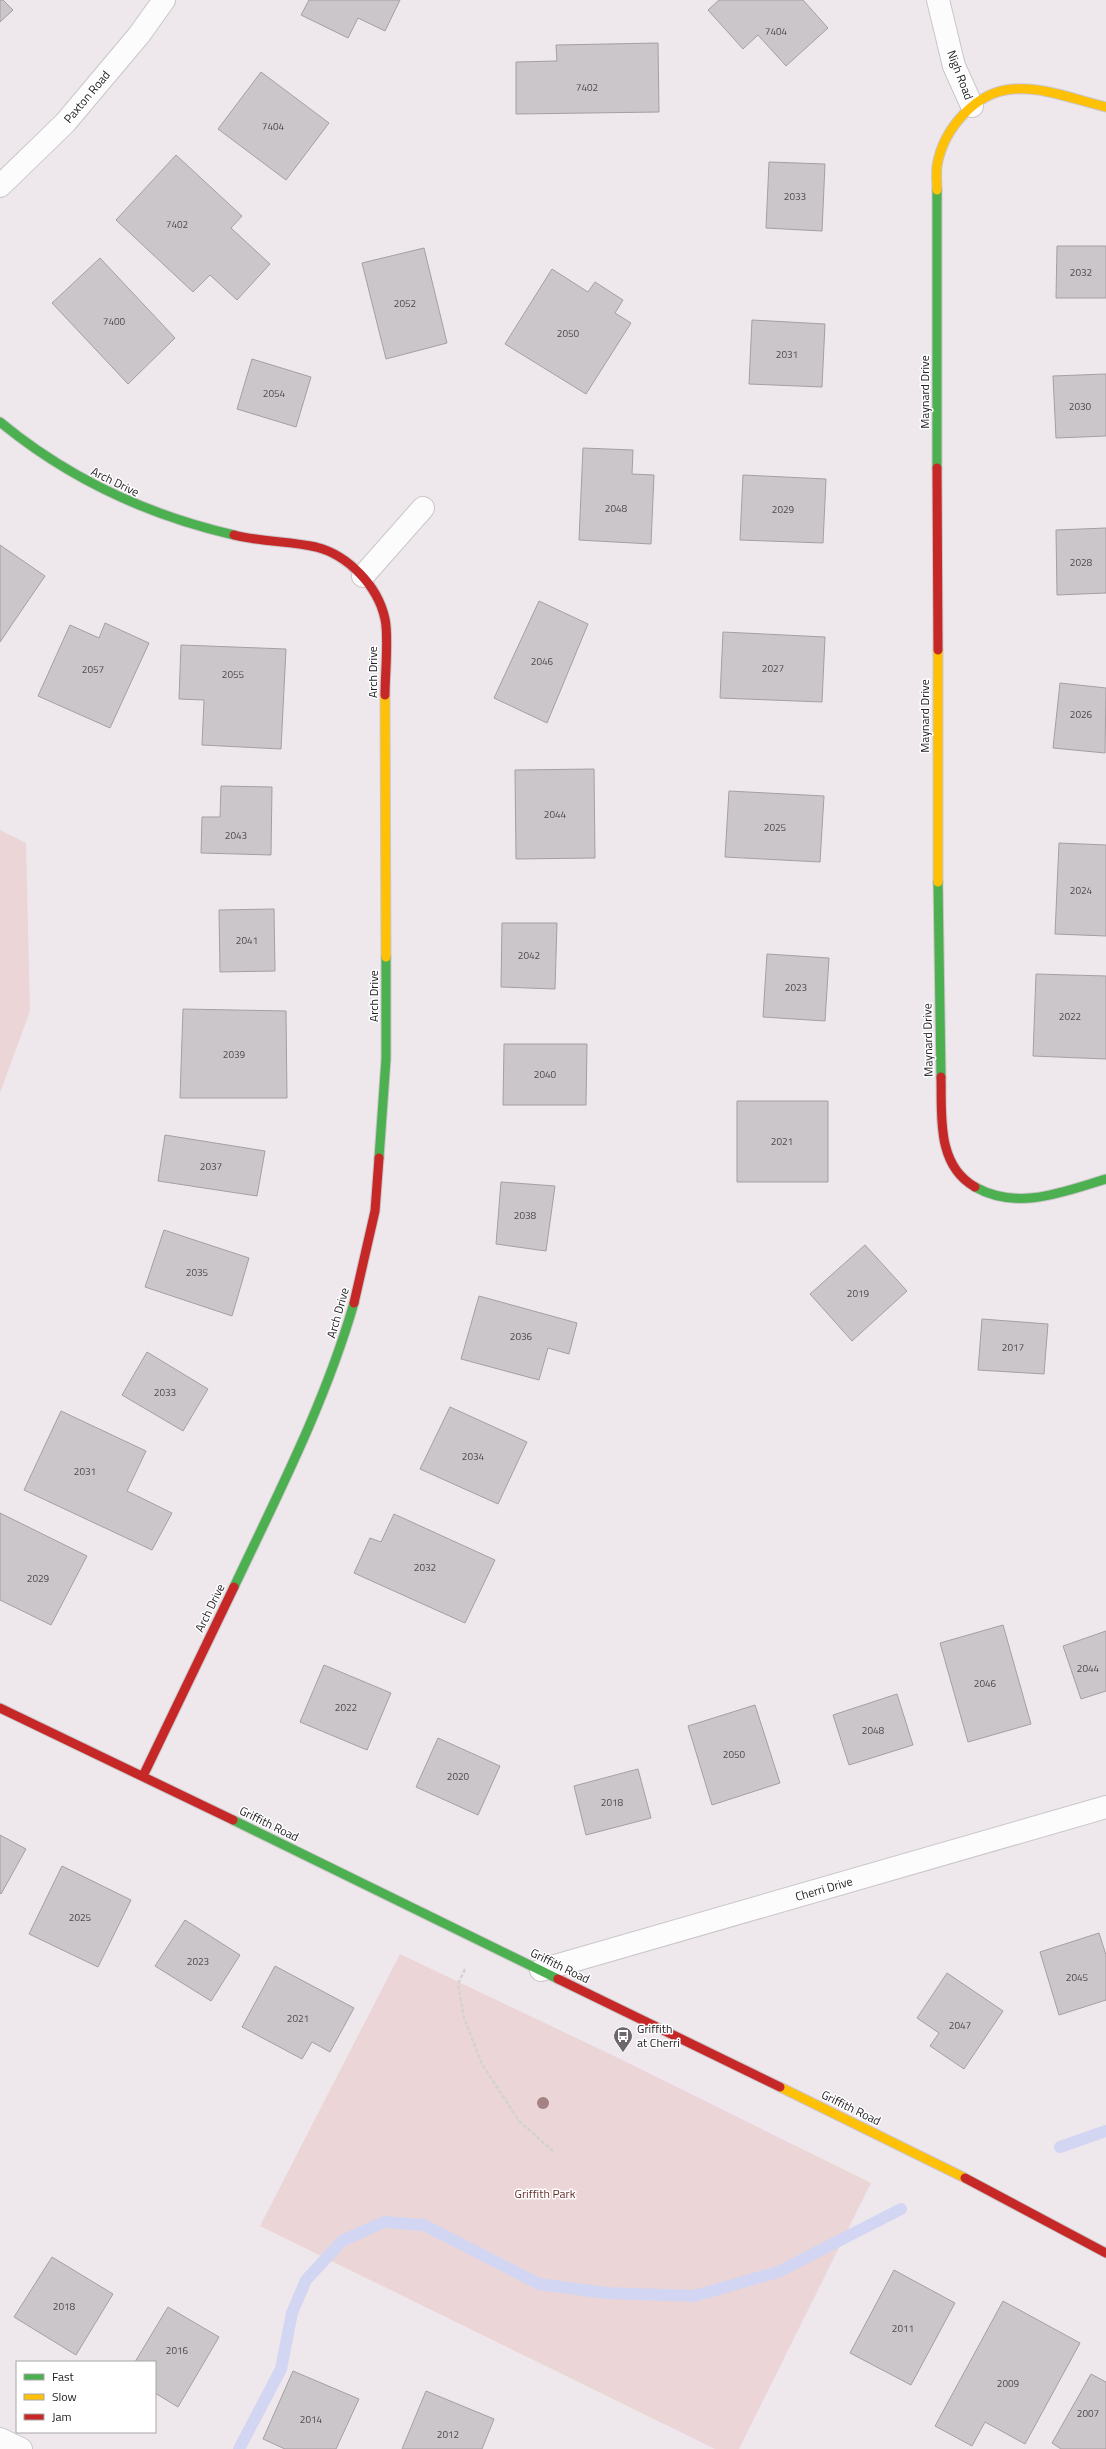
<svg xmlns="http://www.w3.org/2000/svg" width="1106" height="2449" viewBox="0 0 1106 2449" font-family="'Titillium Web',sans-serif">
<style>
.green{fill:#ebd5d6}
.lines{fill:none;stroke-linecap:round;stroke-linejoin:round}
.stream{stroke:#d3d6f2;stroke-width:12}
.building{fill:#cbc6c9;stroke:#a49fa2}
.street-casing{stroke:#cac6c9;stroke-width:24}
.fast-casing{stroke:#cac6c9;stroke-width:11}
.slow-casing{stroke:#cac6c9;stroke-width:11}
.jam-casing{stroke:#cac6c9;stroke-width:11}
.path{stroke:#d3d2d3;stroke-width:2.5;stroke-dasharray:4 2;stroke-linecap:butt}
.street{stroke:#fcfcfc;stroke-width:22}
.fast{stroke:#4caf50;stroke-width:9}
.slow{stroke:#ffc107;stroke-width:9}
.jam{stroke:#c62828;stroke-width:9}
.tree{fill:#a48283}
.labels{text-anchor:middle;stroke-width:3;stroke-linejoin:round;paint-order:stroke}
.number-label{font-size:10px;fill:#4e4a4d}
.street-label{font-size:12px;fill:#242124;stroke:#fff}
.poi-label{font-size:12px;fill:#242124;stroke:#fff;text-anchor:start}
.park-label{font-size:12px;fill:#672e2d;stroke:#fff}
</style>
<rect width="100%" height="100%" fill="#eee8ed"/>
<!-- green -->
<path class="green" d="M0,830L26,843L30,1011L0,1093Z
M400,1954L612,2055L871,2183L739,2449H715L260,2226Z"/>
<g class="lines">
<!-- stream -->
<path class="stream" d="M1060,2147L1106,2131
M239,2449L281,2369L292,2313L306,2280L342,2241L384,2222L424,2225L539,2284L606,2293L694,2296L778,2272L901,2209"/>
</g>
<!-- building -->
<path class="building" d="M0,0H3L13,10L0,22Z
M309,0H400L385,31L358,18L348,38L301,15Z
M719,0H803L828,28L786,66L758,35L743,49L708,10Z
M658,43L659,112L516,114V62L557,61L556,45Z
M261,72L329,123L286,180L218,129Z
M176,155L242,216L231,228L270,264L237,300L210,275L193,292L116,220Z
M769,162L825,164L822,231L766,228Z
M1057,246H1106V298H1056Z
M424,248L447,343L386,359L362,263Z
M100,258L175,338L128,384L52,303Z
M552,269L588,292L595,282L623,300L615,313L631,323L586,394L505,344Z
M752,320L825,324L822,387L749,384Z
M252,359L311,377L296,427L237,409Z
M1106,374V436L1056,438L1053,376Z
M583,448L633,450L632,474L654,475L651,544L579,540Z
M743,475L826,479L823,543L740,540Z
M1106,528V593L1057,595L1056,530Z
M0,545L45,576L0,642Z
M539,601L588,624L547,723L494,698Z
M105,623L149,643L110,728L38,696L70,625L99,638Z
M723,632L825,637L822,702L720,698Z
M181,645L286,649L281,749L202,745L204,700L179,699Z
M1060,683L1106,688L1105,753L1053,748Z
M594,769L595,858L516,859L515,770Z
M221,786L272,787L271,855L201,853L202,817H220Z
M729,791L824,796L820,862L725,857Z
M1059,843L1106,845V936L1055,934Z
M274,909L275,971L220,972L219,910Z
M502,923H557L555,989L501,987Z
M767,954L829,958L825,1021L763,1017Z
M1036,974L1106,976V1059L1033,1056Z
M183,1009L286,1011L287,1098H180Z
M504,1044H587L586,1105H503Z
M737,1101H828V1182H737Z
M165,1135L265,1151L257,1196L158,1181Z
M501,1182L555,1186L546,1251L496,1244Z
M164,1230L249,1258L232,1316L145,1287Z
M865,1245L907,1291L852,1341L810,1294Z
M479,1296L577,1323L569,1354L548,1348L539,1380L461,1359Z
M982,1319L1048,1324L1044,1374L978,1370Z
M147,1352L208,1389L183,1431L122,1395Z
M450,1407L527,1442L498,1504L420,1469Z
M61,1411L146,1451L127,1491L172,1513L152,1550L24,1490Z
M0,1513L87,1556L51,1625L0,1600Z
M394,1514L495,1560L465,1623L354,1573L370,1538L381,1542Z
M1003,1625L1031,1724L968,1742L940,1643Z
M1106,1631V1691L1081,1699L1063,1646Z
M324,1665L391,1693L367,1750L300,1722Z
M897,1694L913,1745L849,1765L833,1715Z
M755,1705L780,1783L712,1805L688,1726Z
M438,1738L500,1766L478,1815L416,1787Z
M638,1769L651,1818L586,1835L574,1786Z
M0,1835L26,1849L1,1894L0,1893Z
M62,1866L131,1900L98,1967L29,1934Z
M185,1920L240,1955L211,2001L155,1966Z
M1099,1933L1106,1955V2000L1059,2015L1040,1952Z
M275,1966L354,2008L330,2052L312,2042L302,2059L242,2027Z
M947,1973L1003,2011L964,2069L930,2046L939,2033L917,2018Z
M52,2257L113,2294L76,2355L14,2317Z
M894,2270L955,2303L911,2385L850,2353Z
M1003,2301L1080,2343L1025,2444L985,2422L972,2446L935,2426Z
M168,2307L219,2337L178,2407L155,2393V2362H135Z
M293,2371L359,2399L336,2449H285L263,2439Z
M1091,2374L1106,2382V2449H1061L1052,2443Z
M426,2391L494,2419L482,2449H402Z"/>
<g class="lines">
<defs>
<path id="street" d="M938,0L954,66L972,106
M0,186L65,123L139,35L164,0
M363,576L423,508
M541,1970L1106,1807
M0,2439L21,2449"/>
<path id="fast" d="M937,190V468
M0,422C69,479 147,515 234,535
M938,882L941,1077
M379,1158L386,1059V957
M975,1187C1018,1211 1063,1192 1106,1179
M234,1587C278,1494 325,1403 354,1303
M233,1820L558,1979"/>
<path id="slow" d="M937,190C937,182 936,173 937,166C943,129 976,91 1014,89C1045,87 1076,100 1106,107
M938,650V882
M385,695L386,957
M780,2087L965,2178"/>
<path id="jam" d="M937,468L938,650
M234,535C261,542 289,541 316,547C348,555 378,586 385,619C389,636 385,675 385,695
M941,1077C942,1115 936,1165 975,1187
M354,1303L375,1211L379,1158
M0,1708L233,1820
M143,1776L234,1587
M558,1979L780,2087
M965,2178L1106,2253"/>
</defs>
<!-- street casing -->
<use href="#street" class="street-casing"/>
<!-- fast casing -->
<use href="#fast" class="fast-casing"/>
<!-- slow casing -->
<use href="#slow" class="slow-casing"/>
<!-- jam casing -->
<use href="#jam" class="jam-casing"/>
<!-- path -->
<path class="path" d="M465,1969L458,1984L464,2018L482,2064L519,2121L554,2152"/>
<!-- street -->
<use href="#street" class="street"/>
<!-- fast -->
<use href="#fast" class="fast"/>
<!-- slow -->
<use href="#slow" class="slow"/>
<!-- jam -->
<use href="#jam" class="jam"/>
</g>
<!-- trees -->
<circle class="tree" cx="543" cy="2103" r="6"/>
<!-- icons -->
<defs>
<symbol id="bus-pin" viewBox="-11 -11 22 30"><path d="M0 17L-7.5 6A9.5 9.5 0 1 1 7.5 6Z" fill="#6b676a" stroke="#fff"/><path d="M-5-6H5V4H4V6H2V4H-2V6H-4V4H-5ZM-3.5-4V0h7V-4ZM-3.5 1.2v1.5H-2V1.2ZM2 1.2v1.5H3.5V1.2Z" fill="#fff"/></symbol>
</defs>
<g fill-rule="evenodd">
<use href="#bus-pin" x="612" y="2025" width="22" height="30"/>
</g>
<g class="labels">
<!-- number labels -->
<g class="number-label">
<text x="776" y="35">7404</text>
<text x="587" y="91">7402</text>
<text x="273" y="130">7404</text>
<text x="795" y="200">2033</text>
<text x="177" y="228">7402</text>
<text x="1081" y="276">2032</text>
<text x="405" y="307">2052</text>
<text x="114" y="325">7400</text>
<text x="568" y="337">2050</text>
<text x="787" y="358">2031</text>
<text x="274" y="397">2054</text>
<text x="1080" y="410">2030</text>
<text x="616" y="512">2048</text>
<text x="783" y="513">2029</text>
<text x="1081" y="566">2028</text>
<text x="542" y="665">2046</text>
<text x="773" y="672">2027</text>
<text x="93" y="673">2057</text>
<text x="233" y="678">2055</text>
<text x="1081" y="718">2026</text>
<text x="555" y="818">2044</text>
<text x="775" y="831">2025</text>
<text x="236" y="839">2043</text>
<text x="1081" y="894">2024</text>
<text x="247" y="944">2041</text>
<text x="529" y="959">2042</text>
<text x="796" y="991">2023</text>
<text x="1070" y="1020">2022</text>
<text x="234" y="1058">2039</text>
<text x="545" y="1078">2040</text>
<text x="782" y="1145">2021</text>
<text x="211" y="1170">2037</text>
<text x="525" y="1219">2038</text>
<text x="197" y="1276">2035</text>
<text x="858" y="1297">2019</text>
<text x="521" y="1340">2036</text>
<text x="1013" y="1351">2017</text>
<text x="165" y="1396">2033</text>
<text x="473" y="1460">2034</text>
<text x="85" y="1475">2031</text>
<text x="425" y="1571">2032</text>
<text x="38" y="1582">2029</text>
<text x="1088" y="1672">2044</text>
<text x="985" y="1687">2046</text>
<text x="346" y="1711">2022</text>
<text x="873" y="1734">2048</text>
<text x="734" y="1758">2050</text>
<text x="458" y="1780">2020</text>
<text x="612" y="1806">2018</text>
<text x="80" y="1921">2025</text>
<text x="198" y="1965">2023</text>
<text x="1077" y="1981">2045</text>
<text x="298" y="2022">2021</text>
<text x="960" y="2029">2047</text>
<text x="64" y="2310">2018</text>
<text x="903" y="2332">2011</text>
<text x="177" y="2354">2016</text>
<text x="1008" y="2387">2009</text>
<text x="1088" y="2417">2007</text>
<text x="311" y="2423">2014</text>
<text x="448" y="2438">2012</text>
</g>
<!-- street labels -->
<g class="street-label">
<text transform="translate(960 75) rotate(69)" y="4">Nigh Road</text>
<text transform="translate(87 97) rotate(-50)" y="4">Paxton Road</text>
<text transform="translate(925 392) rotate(-90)" y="4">Maynard Drive</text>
<text transform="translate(115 482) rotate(26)" y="4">Arch Drive</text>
<text transform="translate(373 672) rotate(-90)" y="4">Arch Drive</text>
<text transform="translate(925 716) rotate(-90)" y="4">Maynard Drive</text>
<text transform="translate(374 996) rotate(-90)" y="4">Arch Drive</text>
<text transform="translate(928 1040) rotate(-91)" y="4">Maynard Drive</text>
<text transform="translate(338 1313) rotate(-74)" y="4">Arch Drive</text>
<text transform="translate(210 1608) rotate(-64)" y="4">Arch Drive</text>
<text transform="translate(269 1824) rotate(26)" y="4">Griffith Road</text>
<text transform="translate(824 1889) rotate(-16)" y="4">Cherri Drive</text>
<text transform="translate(560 1966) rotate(26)" y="4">Griffith Road</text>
<text transform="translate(851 2108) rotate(26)" y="4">Griffith Road</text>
</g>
<!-- poi labels -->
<g class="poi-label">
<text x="637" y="2033">Griffith<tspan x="637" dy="14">at Cherri</tspan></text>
</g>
<!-- park labels -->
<g class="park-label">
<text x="545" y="2198">Griffith Park</text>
</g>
</g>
<!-- legend -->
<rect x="16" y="2361" width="140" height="72" fill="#ffffff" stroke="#a7a6a7"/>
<rect x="24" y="2374" width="20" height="6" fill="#4caf50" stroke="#a7a6a7"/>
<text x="52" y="2381" font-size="12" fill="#242124">Fast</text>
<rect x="24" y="2394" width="20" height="6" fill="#ffc107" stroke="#a7a6a7"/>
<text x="52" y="2401" font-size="12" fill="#242124">Slow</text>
<rect x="24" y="2414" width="20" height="6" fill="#c62828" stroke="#a7a6a7"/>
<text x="52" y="2421" font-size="12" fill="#242124">Jam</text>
</svg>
